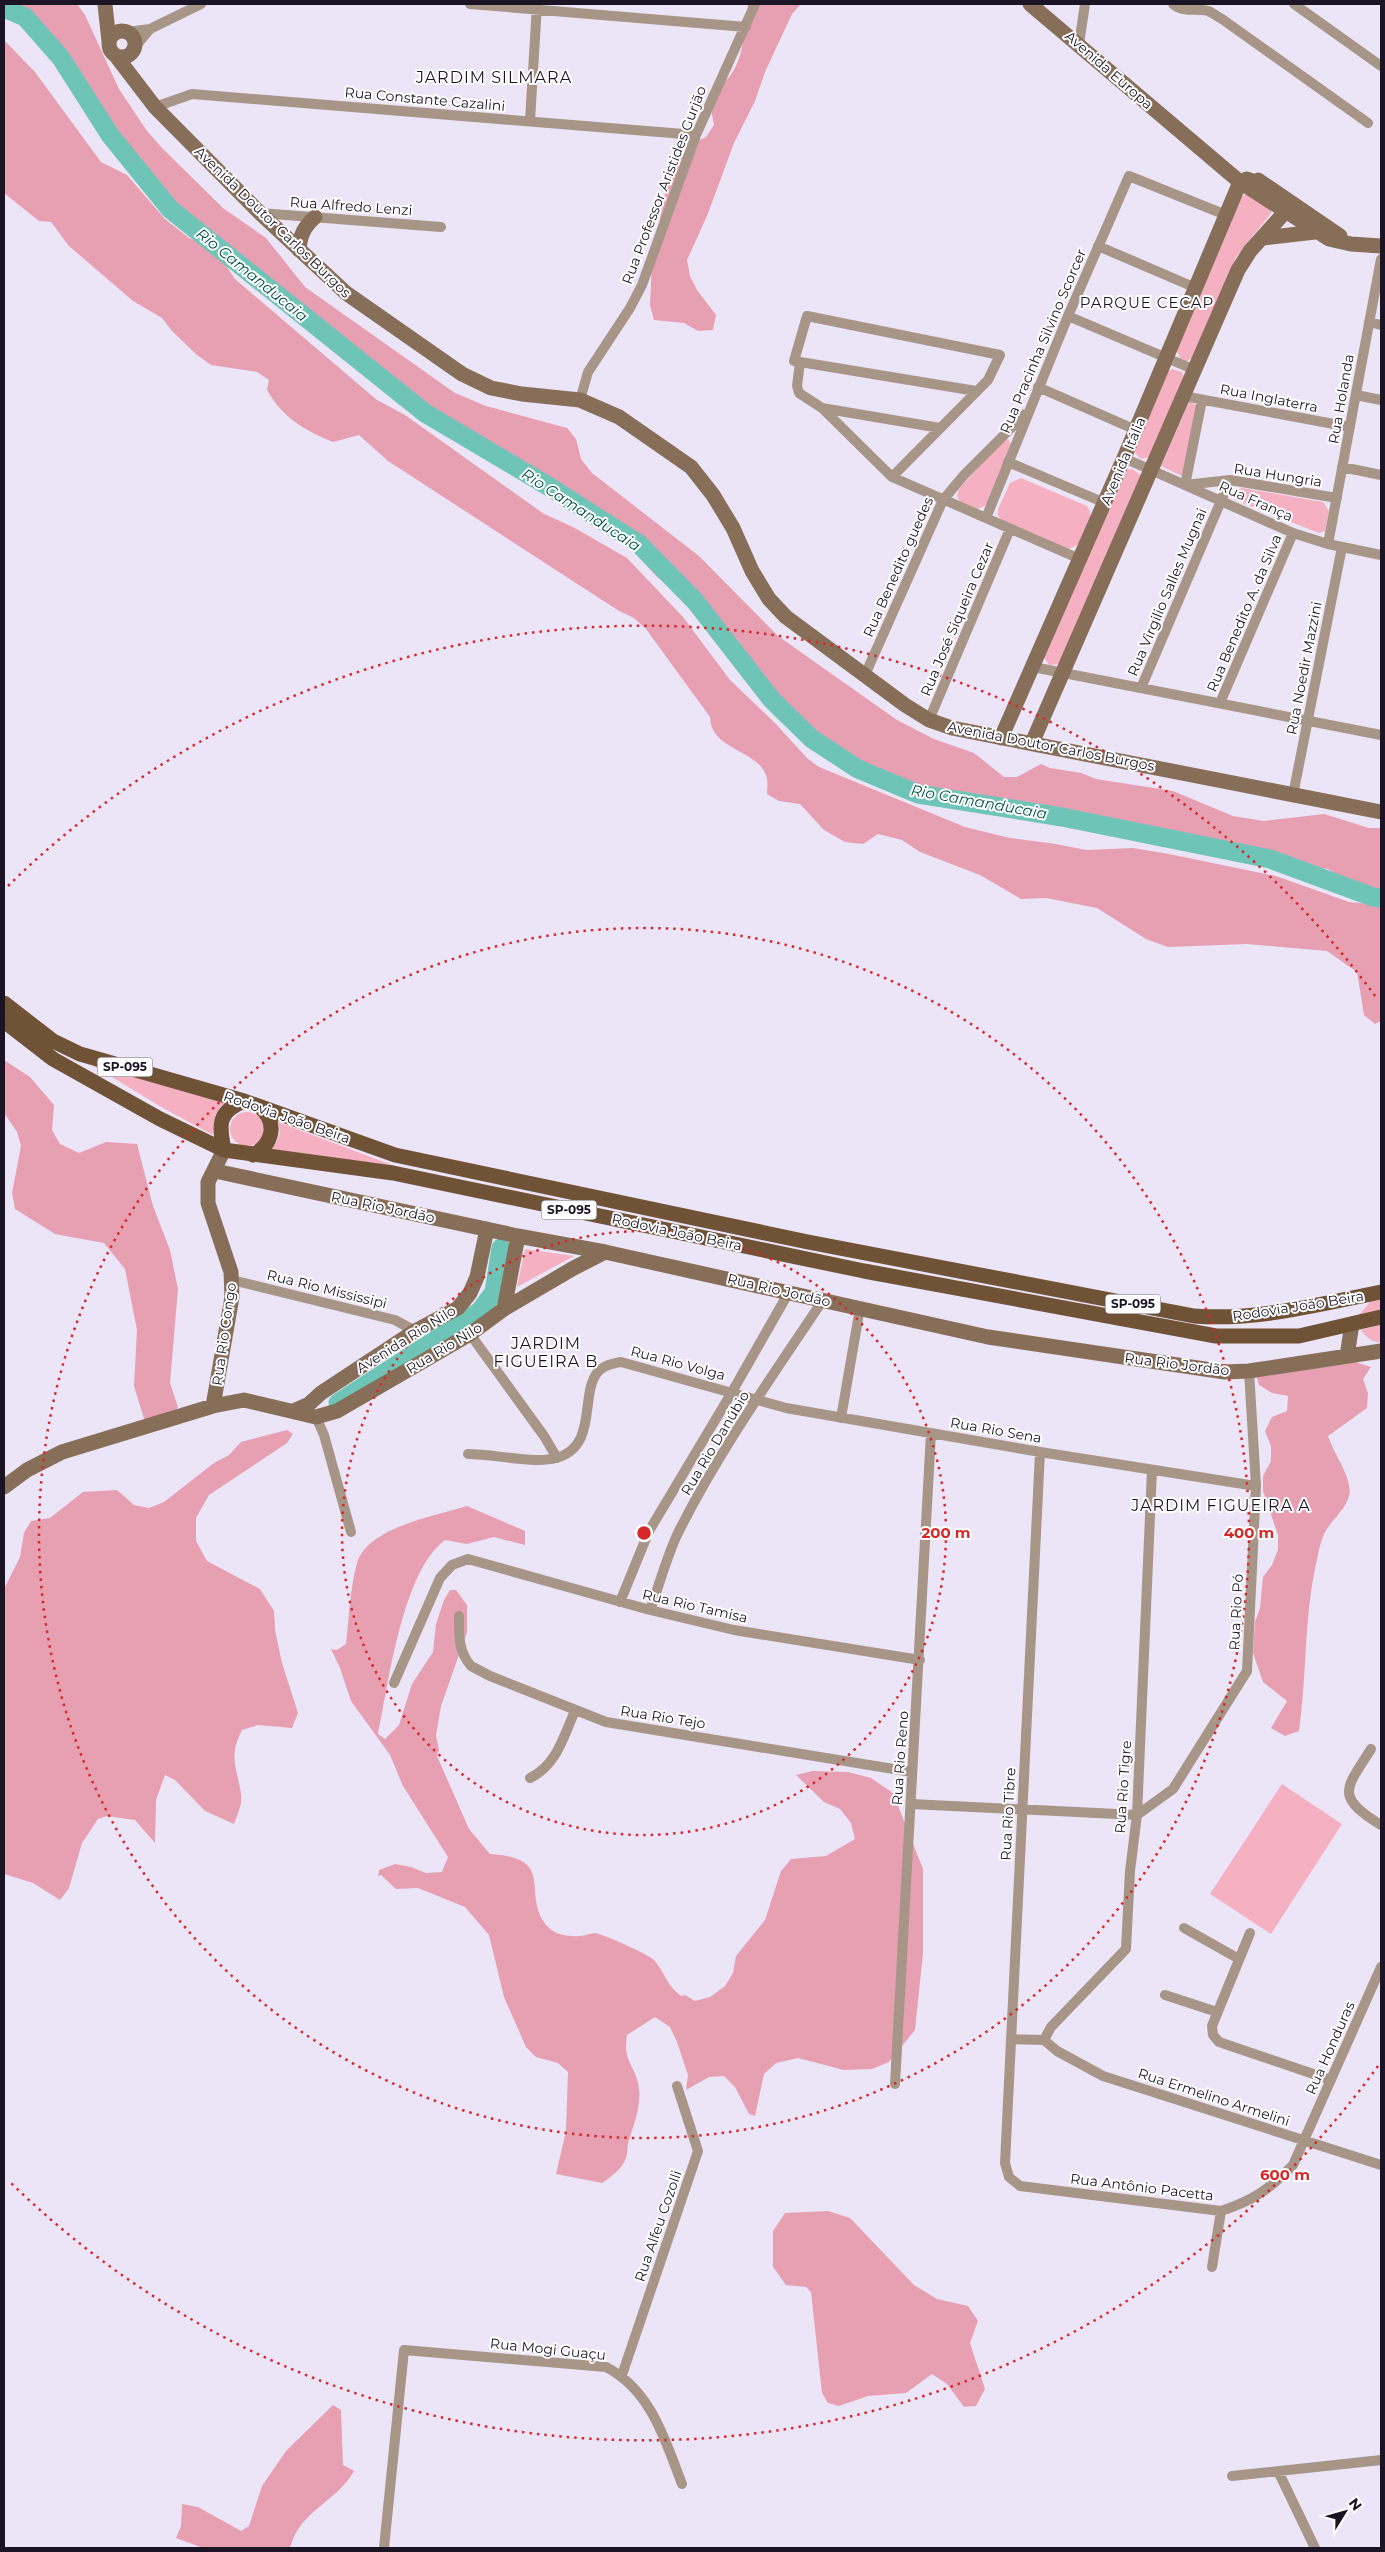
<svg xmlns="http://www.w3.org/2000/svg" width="1385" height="2552" viewBox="0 0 1385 2552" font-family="Montserrat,sans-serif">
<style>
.green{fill:#f5b1c2}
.forest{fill:#e7a0b2}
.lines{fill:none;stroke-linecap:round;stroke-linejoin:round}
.river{stroke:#6ec5b7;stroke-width:19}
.street{stroke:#a79687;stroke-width:10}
.secondary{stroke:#876e58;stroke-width:15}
.primary{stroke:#705237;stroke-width:15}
.ring{fill:none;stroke:#d62828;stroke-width:2.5;stroke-dasharray:2.5 5}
.labels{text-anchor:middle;stroke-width:4;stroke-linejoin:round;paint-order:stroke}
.shield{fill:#fff;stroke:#5f5a66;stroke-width:1}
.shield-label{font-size:12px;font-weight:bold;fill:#1b1425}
.street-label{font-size:14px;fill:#1b1425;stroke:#fff}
.water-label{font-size:15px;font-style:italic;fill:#005047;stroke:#fff}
.neighbourhood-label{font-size:15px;letter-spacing:1px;fill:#1b1425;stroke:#fff}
.quarter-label{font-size:16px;letter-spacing:1px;fill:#1b1425;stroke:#fff}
.centre{fill:#d62828;stroke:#fff;stroke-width:2.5}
.ring-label{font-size:15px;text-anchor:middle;font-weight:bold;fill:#d62828;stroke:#fff;stroke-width:4;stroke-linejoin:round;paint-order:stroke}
</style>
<rect width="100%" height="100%" fill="#ece5f8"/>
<!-- green -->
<path class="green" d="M1248,192L1272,212L1236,257L1197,355L1186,362L1181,360L1176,349L1241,198Z
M1172,369L1182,372L1184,378L1150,457L1141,459L1136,454L1134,448L1167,372Z
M1189,402L1198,406L1182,476L1161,466Z
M1008,439L1011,444L987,505L975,510L960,502L957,496L959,489L1002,441Z
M1132,469L1141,475L1062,664L1049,665L1043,656L1126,470Z
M1021,478L1087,506C1097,519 1085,546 1068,549L1002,520L998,516V509L1010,483Z
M1242,488L1323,502L1329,511L1325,531L1319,533L1235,500L1234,495L1237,490Z
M92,1065L225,1103C214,1112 213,1121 213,1135L163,1108Z
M230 1129a17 17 0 1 1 34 0a17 17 0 1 1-34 0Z
M278,1122L392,1165L270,1151C278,1141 282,1135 278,1122Z
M525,1249L574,1256L517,1287Z
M1379,1300L1381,1301V1311L1357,1317L1370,1302Z
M1381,1324V1342C1372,1343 1366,1337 1361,1330Z
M1282,1784L1342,1824L1271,1934L1210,1894Z"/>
<!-- forest -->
<path class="forest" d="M4,4H77L85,15L119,89L147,131L163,149L223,208L266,238L305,287L455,393L486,406L567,428L576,439L581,459L592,473L699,556L778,636L897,720L934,739L974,753L1004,777H1017L1041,764L1050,768L1081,773L1096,779L1173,791L1233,816L1264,821L1324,814L1369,828H1381V894L1340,878L1328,869L1294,864L1120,821L1073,818L1027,811L996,803H965L935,797L876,778L848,760L805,737L783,715L754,678L742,668L696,605L657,577L625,542L597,529L548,490L524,469L467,442L443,424L414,410L389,391L370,366L333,338L298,303L176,209L157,184L145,174L131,155L109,119L71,67L27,20Z
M748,4H801L792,14L765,72L755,101L734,143L707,216L687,260L690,276L697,290L716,315L713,330L698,331L684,323L654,320L650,305L652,259L667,184L673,168L691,144L706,137L714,125L708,94C746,74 742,41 748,4Z
M4,40L35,72L101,162L127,175L165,219L189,238L204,244L217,252L235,279L377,400L405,415L544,514L573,527L627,558L683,617L730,680L775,723L807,758L819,767L965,827L1010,838L1056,844L1086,850L1133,848L1169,854L1276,876L1349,902L1381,905V1021L1375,1024L1364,1015L1357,972L1327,951L1246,944L1168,947L1146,939L1097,908L1046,898L1021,899L980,875L920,852L902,840L878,834L863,844L845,842L824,830L800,804L779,801L767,794C767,790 768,784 767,779C762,750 710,751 710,717L646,629L634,618L619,611L388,461L359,435L333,442C304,430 283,418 267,390L269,380L257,372L211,365L197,355L172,331L162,318L133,301L69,246L51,222L39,221L4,193Z
M4,1060L30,1077L54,1105L52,1130L60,1144L79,1153L106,1142L137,1144L153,1206L170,1250L178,1289L170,1383L178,1407L171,1417L145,1422L134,1386L137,1330L125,1269L104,1243L55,1234L15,1209L12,1193L21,1146L17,1132L4,1113Z
M1346,1359L1371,1367L1363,1379L1368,1393L1367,1408L1328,1436C1333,1452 1354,1481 1349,1496C1345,1511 1330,1521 1324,1534C1320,1543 1318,1555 1316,1564C1304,1619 1307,1675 1299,1731L1285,1736L1271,1728L1287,1701L1263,1682L1253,1653L1255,1622L1260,1608L1263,1577L1272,1565L1278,1550V1535L1263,1491V1476L1271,1461V1446L1265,1431L1272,1417L1287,1411L1288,1396L1272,1393L1259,1385L1255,1370Z
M287,1430L293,1434L287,1443L209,1495L196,1518V1541L207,1561L260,1589L274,1611L275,1630L282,1663L298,1713L292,1728L258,1725L242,1730C228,1757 237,1767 241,1794C243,1804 237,1815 234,1824L205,1811L175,1780L165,1775L156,1800L155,1843L135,1820L107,1816L98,1819L82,1843L69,1888L60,1900L33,1883L4,1874V1589L20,1557L24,1533L31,1521L50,1518L83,1492L117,1490L134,1505L149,1508L164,1502L214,1463L229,1455L241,1442Z
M467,1506L525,1531V1545L494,1537L467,1544L445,1540C402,1572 389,1682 378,1734L385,1739L399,1725L412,1684L433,1652L436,1624L444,1600L450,1590H456L467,1605V1632L441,1706L436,1735L439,1750L437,1756L469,1829L490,1854C559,1858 519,1894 548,1927C555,1935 570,1937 580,1936C585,1936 591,1933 595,1933C603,1934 650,1955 654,1960C666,1974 665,1983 681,1996L685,1995L695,2001L710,1997L725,1986L733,1973L736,1956L765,1920L781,1871L791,1859L826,1856L855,1839L851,1823L840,1809L824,1802L796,1775L812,1771L848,1772L871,1778L893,1793L923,1869V1953L915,2030L889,2062L872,2069L844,2070L798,2058L776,2063L764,2074L755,2116L749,2114L735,2087L724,2076L709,2077L686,2090L688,2075L677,2042L670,2027L655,2017L627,2035C623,2060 632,2061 638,2082C643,2103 634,2124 628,2143C627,2148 628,2153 626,2158C622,2169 611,2177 602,2183L556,2174L566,2131L568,2072L558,2063L536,2057L526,2047L504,1997L489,1935L465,1907L418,1888L396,1889L381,1875L378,1876L379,1870L395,1864L411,1867L426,1873L442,1872L448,1857L403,1786L390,1755L351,1701L340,1668L331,1649L337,1650L346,1644C349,1617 350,1588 357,1563C368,1527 435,1516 467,1506Z
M828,2211L850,2218L914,2285L937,2299L968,2306L978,2321L970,2343L985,2389L976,2406L964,2407L947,2384L932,2374L906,2393L868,2396L839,2406L828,2403L822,2393L811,2292L806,2287L786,2285L773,2267V2231L785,2213Z
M333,2405L341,2410L343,2465L354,2471C336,2503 300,2510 290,2548H203L176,2538L181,2526L182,2504L198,2507L241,2531L249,2526L262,2486L286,2451Z"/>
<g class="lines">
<!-- river -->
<path class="river" d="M4,8L25,17L61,58L110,135L170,209L425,413L553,489L639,544L695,601L772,700L812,739L858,769L918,794L1062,817L1270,859L1373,897L1381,898
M338,1403L480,1311L494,1292L501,1248"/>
<!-- street -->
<path class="street" d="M470,4L746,27
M1173,4C1182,13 1197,8 1208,11C1213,13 1218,17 1222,19L1368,123
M1294,4L1381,66
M127,32L150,29L201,4
M1079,44L1085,4
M134,48L150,29
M155,107L192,94L696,135
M530,121L537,5
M260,213L441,227
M1098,246L1196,288
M1068,316L1195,370
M1369,322L1381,325
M800,362L797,386L799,393L822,408L892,477L1080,559
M1038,387L1136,430
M1356,395L1381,400
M1183,396L1350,427
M580,400L588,372L630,308L642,285L696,135L755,4
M1202,400L1185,485L1230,480L1337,498
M822,408L940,428
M1124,458L1293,533L1328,544L1381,555
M1008,462L1105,503
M1342,467L1381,475
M892,477L988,380L1000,355L807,316L794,361L976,391
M986,518L1068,316L1129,176L1226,215
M1328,544L1381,259
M1033,667L1381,735
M865,675L943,500L964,475L1025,414
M1141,688L1230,480
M1220,703L1293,533
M929,720L1010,529
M1293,795L1342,547
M232,1280L395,1320L415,1331
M470,1334L544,1436L557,1458
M316,1417L324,1435L351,1532
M841,1418L860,1308
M1040,1452L1005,2163L1009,2177L1020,2186L1221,2211C1252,2201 1270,2189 1293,2165L1381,1967
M468,1454C494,1454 534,1464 556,1458C598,1447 580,1395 597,1373C603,1365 612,1364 621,1362L786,1408L1040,1452L1256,1486
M620,1602L649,1531L732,1392L789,1292
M650,1610C659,1586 666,1559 677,1535C717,1454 773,1375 823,1300
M459,1616C459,1635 458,1651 471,1666L490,1676L606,1722L912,1772
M394,1683L440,1578L452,1565L468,1559L650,1610L734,1630L920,1660
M1371,1749C1345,1790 1335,1796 1381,1825
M530,1778C557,1765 563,1737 575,1711
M911,1804L1137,1815L1173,1789L1247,1671L1256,1486L1249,1371
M1184,1928L1239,1959
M1250,1933L1212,2026L1213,2035L1219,2042L1331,2080
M1165,1995L1217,2012
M1011,2039L1044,2040L1051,2027L1126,1949L1130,1871L1137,1815L1152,1470
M1044,2040L1057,2051L1103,2076L1381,2165
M895,2084L931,1433
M1212,2267L1221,2211
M622,2375L698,2151L677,2086
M1278,2471L1315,2548
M1232,2476L1381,2460
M384,2548L404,2350L606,2367C651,2390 665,2440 682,2484"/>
<!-- secondary -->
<path class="secondary" d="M1030,4L1240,182L1329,239L1351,244L1381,246
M105,5L109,41
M109 44a13 13 0 1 1 26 0a13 13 0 1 1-26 0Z
M116,56L155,107L260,213L346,293L462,374L491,388L522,394L580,400L619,417L691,467L713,495L733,528L752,571L769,599L786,617L905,705L929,720L952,728L1381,812
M1258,180L1340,236
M1263,238L1315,232
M299,250C300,235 304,227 315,217
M1001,738L1124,458L1240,182L1247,179L1266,186
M1032,743L1238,270L1250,251L1285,212L1286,200
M215,1171L518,1236L605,1252L988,1337L1225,1372L1249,1371L1381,1351
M504,1309L518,1236
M1347,1356L1352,1324
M213,1406L232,1297L231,1272L208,1203V1182L224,1150
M293,1411L309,1404L321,1393L415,1331L458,1308L470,1293L477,1277L487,1229
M4,1487L27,1470L62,1452L213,1406L244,1400L316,1417L337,1411L470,1334L504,1309L572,1269L605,1252"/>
<!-- primary -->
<path class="primary" d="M4,1003L53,1041L80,1054L244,1101L395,1155L808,1242L1194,1316C1257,1321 1320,1304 1381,1292
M4,1021L53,1059L160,1119L224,1150L393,1173L864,1271L1216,1336H1299L1381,1317
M224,1150C219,1125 217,1112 244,1101
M253,1155C273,1144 278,1123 260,1107"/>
</g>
<!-- distance rings -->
<g class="ring">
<circle cx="644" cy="1533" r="302"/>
<circle cx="644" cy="1533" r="605"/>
<path d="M1378 2066A907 907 0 0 1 8 2180M8 886A907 907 0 0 1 1378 1000"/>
</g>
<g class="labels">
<!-- shield labels -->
<g class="shield">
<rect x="97.5" y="1057.5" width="55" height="19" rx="4"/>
<rect x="541.5" y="1200.5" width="55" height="19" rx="4"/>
<rect x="1105.5" y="1294.5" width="55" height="19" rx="4"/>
</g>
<g class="shield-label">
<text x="125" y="1071">SP-095</text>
<text x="569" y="1214">SP-095</text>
<text x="1133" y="1308">SP-095</text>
</g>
<!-- street labels -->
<g class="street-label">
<text transform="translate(1109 70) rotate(41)" y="5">Avenida Europa</text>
<text transform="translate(425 99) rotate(5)" y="5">Rua Constante Cazalini</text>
<text transform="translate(664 185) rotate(-69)" y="5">Rua Professor Aristides Gurjão</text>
<text transform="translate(351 206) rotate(4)" y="5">Rua Alfredo Lenzi</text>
<text transform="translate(273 222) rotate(44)" y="5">Avenida Doutor Carlos Burgos</text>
<text transform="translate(1043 341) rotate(-67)" y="5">Rua Pracinha Silvino Scorcer</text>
<text transform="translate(1269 398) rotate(11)" y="5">Rua Inglaterra</text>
<text transform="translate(1341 399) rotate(-80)" y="5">Rua Holanda</text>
<text transform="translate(1123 461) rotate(-67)" y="5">Avenida Itália</text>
<text transform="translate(1278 475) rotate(9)" y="5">Rua Hungria</text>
<text transform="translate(1256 501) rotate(24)" y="5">Rua França</text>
<text transform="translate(898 567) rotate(-66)" y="5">Rua Benedito guedes</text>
<text transform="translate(1167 592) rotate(-67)" y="5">Rua Virgilio Salles Mugnai</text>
<text transform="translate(1244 613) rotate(-67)" y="5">Rua Benedito A. da Silva</text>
<text transform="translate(957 619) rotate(-67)" y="5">Rua José Siqueira Cezar</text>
<text transform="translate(1304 668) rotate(-79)" y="5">Rua Noedir Mazzini</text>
<text transform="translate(1051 746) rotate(11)" y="5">Avenida Doutor Carlos Burgos</text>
<text transform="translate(287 1117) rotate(19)" y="5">Rodovia João Beira</text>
<text transform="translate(383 1207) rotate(12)" y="5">Rua Rio Jordão</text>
<text transform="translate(677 1232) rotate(12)" y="5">Rodovia João Beira</text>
<text transform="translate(327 1289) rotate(14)" y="5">Rua Rio Mississipi</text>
<text transform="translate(779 1290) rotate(13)" y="5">Rua Rio Jordão</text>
<text transform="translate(1298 1306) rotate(-9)" y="5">Rodovia João Beira</text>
<text transform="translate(224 1334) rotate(-82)" y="5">Rua Rio Congo</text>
<text transform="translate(406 1339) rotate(-32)" y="5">Avenida Rio Nilo</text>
<text transform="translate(444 1348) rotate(-31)" y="5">Rua Rio Nilo</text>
<text transform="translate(678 1363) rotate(15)" y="5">Rua Rio Volga</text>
<text transform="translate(1177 1364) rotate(7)" y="5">Rua Rio Jordão</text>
<text transform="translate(996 1430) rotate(10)" y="5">Rua Rio Sena</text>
<text transform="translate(715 1443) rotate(-59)" y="5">Rua Rio Danúbio</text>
<text transform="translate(695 1606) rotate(13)" y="5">Rua Rio Tamisa</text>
<text transform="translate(1236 1612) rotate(-87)" y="5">Rua Rio Pó</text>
<text transform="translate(663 1717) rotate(9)" y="5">Rua Rio Tejo</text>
<text transform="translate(900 1758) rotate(-86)" y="5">Rua Rio Reno</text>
<text transform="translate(1123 1787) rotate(-86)" y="5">Rua Rio Tigre</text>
<text transform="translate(1008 1814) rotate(-87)" y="5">Rua Rio Tibre</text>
<text transform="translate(1330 2048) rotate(-66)" y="5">Rua Honduras</text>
<text transform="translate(1214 2097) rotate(18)" y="5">Rua Ermelino Armelini</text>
<text transform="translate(1142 2187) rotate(7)" y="5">Rua Antônio Pacetta</text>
<text transform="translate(658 2226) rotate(-71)" y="5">Rua Alfeu Cozolli</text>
<text transform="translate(548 2349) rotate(6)" y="5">Rua Mogi Guaçu</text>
</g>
<!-- water labels -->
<g class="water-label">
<text transform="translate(252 275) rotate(39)" y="5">Rio Camanducaia</text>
<text transform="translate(581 510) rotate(33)" y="5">Rio Camanducaia</text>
<text transform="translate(979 802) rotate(10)" y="5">Rio Camanducaia</text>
</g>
<!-- neighbourhood labels -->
<g class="neighbourhood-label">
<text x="1147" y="308">PARQUE CECAP</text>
</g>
<!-- quarter labels -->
<g class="quarter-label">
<text x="494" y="83">JARDIM SILMARA</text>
<text x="546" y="1349">JARDIM<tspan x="546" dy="18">FIGUEIRA B</tspan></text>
<text x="1221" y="1511">JARDIM FIGUEIRA A</text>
</g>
</g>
<circle cx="644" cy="1533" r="8" class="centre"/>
<g class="ring-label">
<text x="946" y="1538">200 m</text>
<text x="1249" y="1538">400 m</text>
<text x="1285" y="2180">600 m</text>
</g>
<!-- border -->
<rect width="1385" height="2552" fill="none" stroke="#1b1425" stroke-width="10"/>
<!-- north arrow -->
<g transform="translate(1345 2512) rotate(53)" stroke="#ffffff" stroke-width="4" paint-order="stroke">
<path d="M0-4L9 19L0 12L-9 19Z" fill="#1b1425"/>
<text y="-8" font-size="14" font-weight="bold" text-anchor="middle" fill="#1b1425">N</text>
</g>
</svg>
